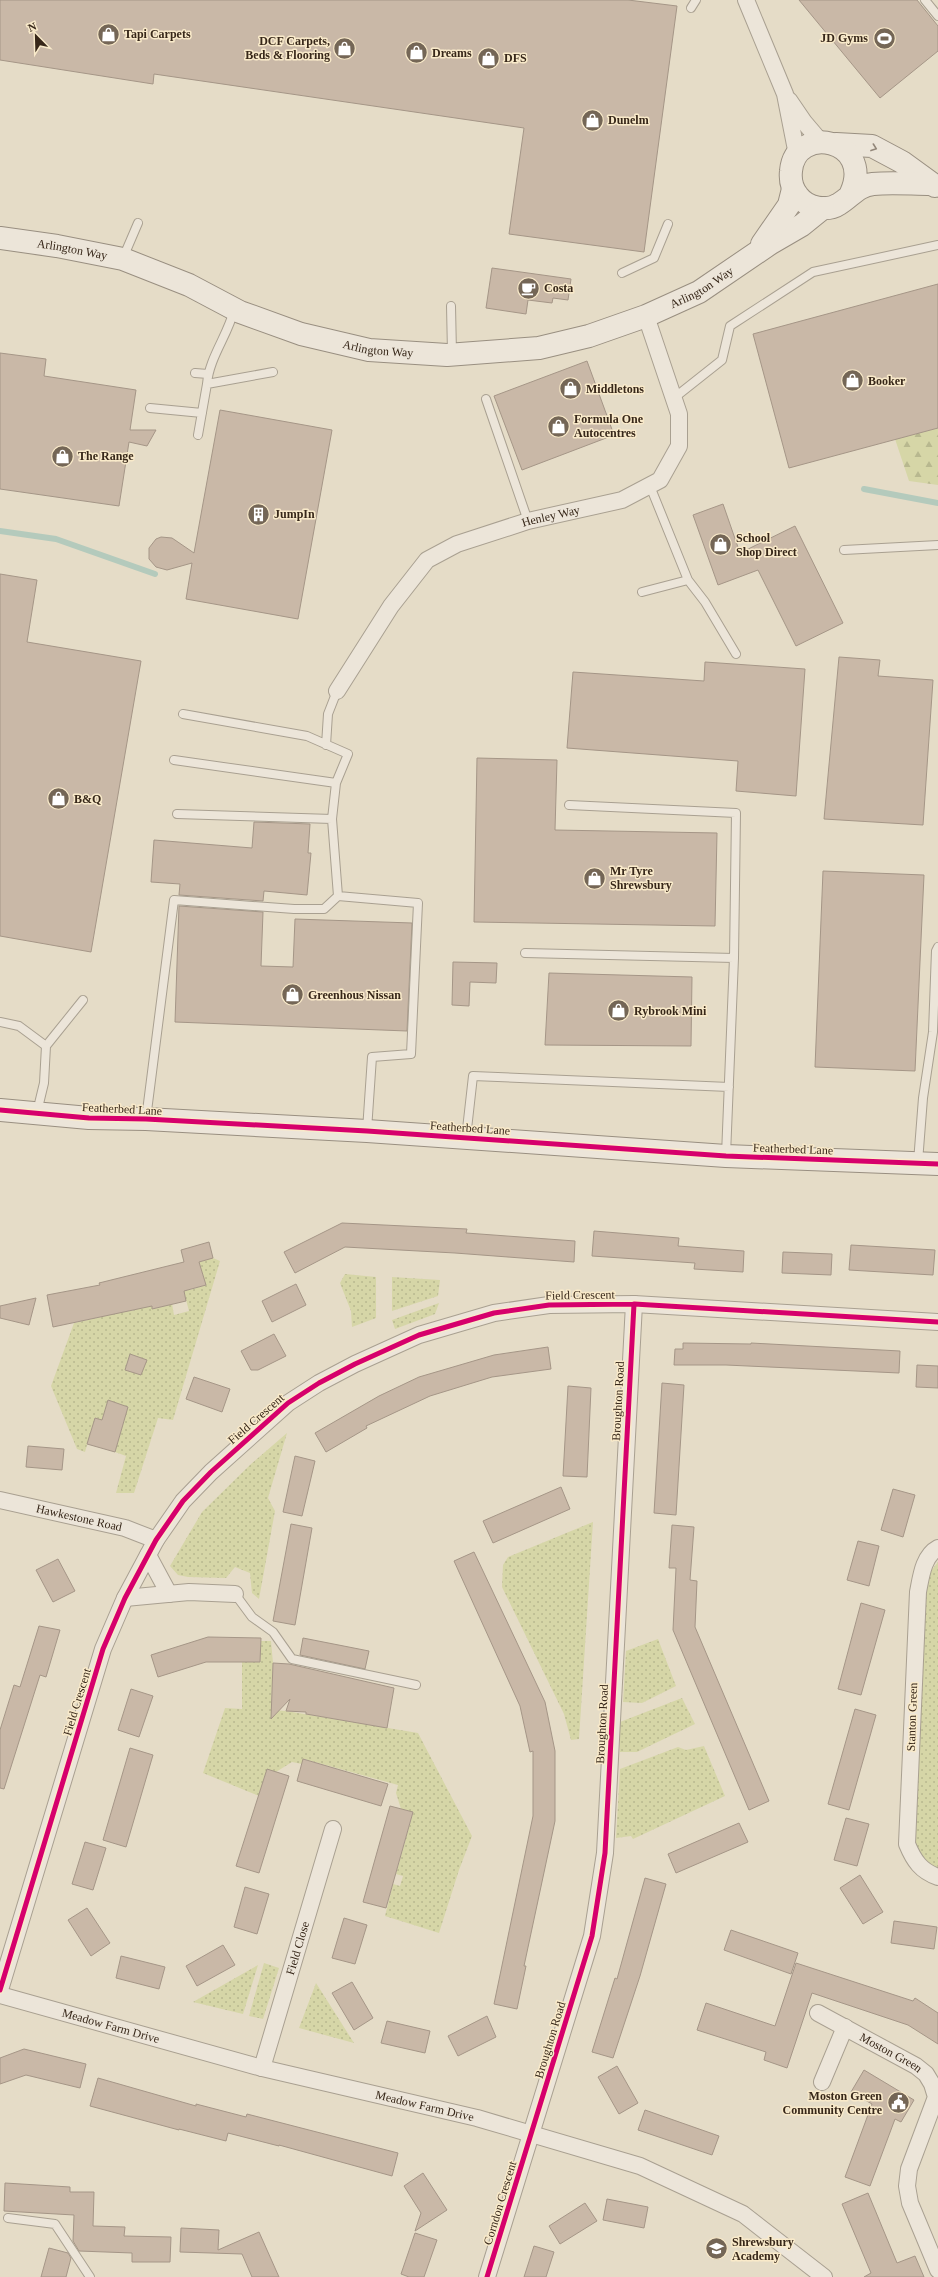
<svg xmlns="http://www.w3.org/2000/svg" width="938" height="2277" viewBox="0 0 938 2277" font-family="Georgia,serif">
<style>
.grass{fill:url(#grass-dots)}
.forest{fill:url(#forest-firs)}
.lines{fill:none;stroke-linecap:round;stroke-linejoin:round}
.stream{stroke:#b4cabc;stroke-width:6}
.building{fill:#c9b8a7;stroke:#a59687}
.lane-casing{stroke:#a9a091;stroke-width:10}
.street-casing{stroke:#a9a091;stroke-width:18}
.secondary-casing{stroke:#998f81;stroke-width:24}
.lane{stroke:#ece5d9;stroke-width:8}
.street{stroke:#ece5d9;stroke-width:16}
.secondary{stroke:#ece5d9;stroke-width:22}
.cycleway-casing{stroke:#f9eaca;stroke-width:8}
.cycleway{stroke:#d6006c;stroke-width:5}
.oneway{stroke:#928679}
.labels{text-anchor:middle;stroke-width:3;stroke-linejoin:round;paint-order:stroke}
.poi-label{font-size:12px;font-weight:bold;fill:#372719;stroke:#f9eaca;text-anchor:start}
.street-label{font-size:12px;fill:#372719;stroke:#f9eaca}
</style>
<defs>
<pattern id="grass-dots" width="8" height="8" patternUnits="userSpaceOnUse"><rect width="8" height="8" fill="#d6d6a7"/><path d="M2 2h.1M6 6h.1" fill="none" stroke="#b8b88f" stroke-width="1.8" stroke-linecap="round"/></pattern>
<pattern id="forest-firs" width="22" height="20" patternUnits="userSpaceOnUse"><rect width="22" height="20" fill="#d6d6a7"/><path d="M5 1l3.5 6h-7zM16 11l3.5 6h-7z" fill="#b8b88f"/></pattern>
</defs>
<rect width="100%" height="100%" fill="#e5dcc7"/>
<!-- grass -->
<path class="grass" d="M213,1258L220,1261L173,1420L158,1418L134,1493H116L126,1456L115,1452L128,1407L108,1401L102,1420L95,1418L85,1452L77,1449L51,1386L74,1323L101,1317L100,1304L119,1299L122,1312L135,1310L132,1296L149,1295L153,1309L172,1304L174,1315L189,1311L182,1285L188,1284L190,1290L206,1285L199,1262Z
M345,1274L376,1277V1318L352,1327L351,1311L340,1283Z
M392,1277L440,1280L438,1296L392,1311Z
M439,1303L435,1314L395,1329L392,1320Z
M287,1433L268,1498L275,1511L259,1599L252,1593L250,1573L235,1567L226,1578L188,1577L178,1575L170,1566L202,1512L251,1464Z
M593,1522L579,1739L571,1740L564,1714L502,1587L503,1565L508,1557Z
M938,1562V1870L919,1857L914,1840L927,1576Z
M658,1639L676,1686L642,1703L623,1702L626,1651Z
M261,1641H271L273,1663L271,1710L286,1711L418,1733L472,1836L459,1870L439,1933L385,1916L393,1884L400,1886L403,1876L396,1874L413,1813L401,1809L396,1793L398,1785L304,1759L302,1764L292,1762L276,1772L259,1796L203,1773L225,1708L242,1709V1662H260Z
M682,1698L695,1724L637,1752H620V1722Z
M704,1746L725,1796L633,1839L631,1836L616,1838L620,1769L678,1747L686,1750Z
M264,1963L279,1968L263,2019L249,2016Z
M258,1965L243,2014L193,2002Z
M316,1983L354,2043L299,2028Z"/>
<!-- forest -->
<path class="forest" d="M938,428V485L909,481L895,439Z"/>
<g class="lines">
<!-- stream -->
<path class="stream" d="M864,489L938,503
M0,531L56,539L155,574"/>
</g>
<!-- building -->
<path class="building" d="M0,0H628L677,6L644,252L509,234L524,128L154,74L153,84L0,60Z
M799,0H917L938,26V51L880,98Z
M492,268L571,279L568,300L553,298L552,303L528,300L526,314L486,308Z
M938,284V428L789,468L753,334Z
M0,353L46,359L44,376L136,390L130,430H156L147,446L129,442L119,506L0,489Z
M587,361L614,435L522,470L494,396Z
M220,410L332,430L298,619L186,599L192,563L167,570L156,567L149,559V548L156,539L161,537L172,538L194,553Z
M723,504L740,553L795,526L843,623L796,646L758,570L718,585L693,515Z
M0,574L37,580L27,642L141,661L91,952L0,936Z
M839,657L880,660L878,676L933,680L923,825L824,819Z
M705,662L805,669L796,796L736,791L738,761L567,748L573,672L704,681Z
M477,758L557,760L555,830L717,833L715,926L474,922Z
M254,822L310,824L308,853H311L307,895L264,891L263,901L179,895L180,884L151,882L154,840L252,848Z
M823,871L924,875L915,1071L815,1067Z
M179,906L263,912L261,966L293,967L295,919L412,923L407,1031L175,1022Z
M453,962L497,963L496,983L470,982L469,1006L452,1005Z
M549,973L692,977L691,1046L545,1045Z
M342,1223L467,1229L466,1233L575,1241L574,1262L455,1253L345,1247L295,1273L284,1252Z
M594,1231L679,1238L678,1246L744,1251L743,1272L694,1269L695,1263L592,1256Z
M209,1242L213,1258L199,1262L206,1285L184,1291L186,1301L152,1309V1306L53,1327L47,1295L100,1285L99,1283L184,1262L181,1250Z
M851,1245L935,1250L933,1275L849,1270Z
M783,1252L832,1254L831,1275L782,1273Z
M296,1284L306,1305L272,1322L262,1301Z
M36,1298L29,1325L0,1318V1306Z
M274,1334L286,1356L258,1370H251L241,1351Z
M683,1343L751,1344V1343L900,1351L899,1373L726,1365H674L675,1349H683Z
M548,1347L551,1369L492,1377L430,1396L366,1426L367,1428L326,1452L315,1433L379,1396L419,1377L494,1355Z
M130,1354L147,1360L141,1375L125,1370Z
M917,1365L938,1366V1388L916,1387Z
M194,1377L230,1389L222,1412L186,1399Z
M662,1383L684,1385L676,1515L654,1513Z
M568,1386L591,1388L587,1477L563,1476Z
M108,1400L128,1407L115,1452L87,1444L95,1418L102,1420Z
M28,1446L64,1449L62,1470L26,1467Z
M295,1456L315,1461L302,1516L283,1512Z
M561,1487L570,1509L493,1543L483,1521Z
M893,1489L915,1495L903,1537L881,1530Z
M291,1524L312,1528L295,1625L273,1621Z
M672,1525L694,1527L690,1580L697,1581L695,1627L769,1801L749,1810L673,1630L676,1568H669Z
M858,1541L879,1546L869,1586L847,1580Z
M474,1552L545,1702L555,1751V1821L524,1966H526L517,2009L494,2004L533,1816V1751L530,1752L520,1706L454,1561Z
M58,1559L75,1591L53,1602L36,1570Z
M861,1603L885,1610L861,1695L838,1689Z
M39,1626L60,1630L46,1677L40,1675L4,1789L0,1788V1730L14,1685L20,1687Z
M208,1637L261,1638L260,1662H206L158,1677L151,1655Z
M303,1638L369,1651L365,1669L300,1655Z
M273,1663L289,1664L394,1688L387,1728L306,1714V1712L286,1711L290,1699L271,1719Z
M131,1689L153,1696L139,1737L118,1730Z
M855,1709L876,1715L849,1810L828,1804Z
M130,1748L153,1755L126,1847L103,1840Z
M303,1759L388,1784L381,1806L297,1781Z
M267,1769L289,1776L259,1873L236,1866Z
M390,1806L413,1812L386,1908L363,1902Z
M846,1818L869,1824L857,1866L834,1860Z
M739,1823L748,1842L676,1873L668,1854Z
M85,1842L106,1848L93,1890L72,1884Z
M860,1875L883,1912L863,1924L840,1888Z
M645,1878L666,1884L640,1976L613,2058L592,2052L615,1978L617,1979Z
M245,1887L269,1894L257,1934L234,1927Z
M87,1908L110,1943L91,1956L68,1920Z
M344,1918L367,1925L355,1964L332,1958Z
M894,1921L937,1927L934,1949L891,1943Z
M731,1930L798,1953L791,1974L724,1950Z
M223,1945L235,1965L197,1986L186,1966Z
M121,1956L165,1967L159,1989L116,1978Z
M796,1963L913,2001L915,1998L938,2013V2044L908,2025L812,1993L787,2068L764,2060L766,2052L697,2030L706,2003L775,2026Z
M352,1982L373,2018L354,2030L332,1993Z
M487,2016L496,2037L458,2056L448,2036Z
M387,2021L430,2031L425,2053L381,2043Z
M24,2049L86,2064L80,2088L26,2075L0,2084V2058Z
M617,2066L638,2103L619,2114L598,2077Z
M864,2070L914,2100L901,2122L895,2119L870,2186L845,2177L872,2104L851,2092Z
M98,2078L196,2106V2104L246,2117L247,2114L398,2153L392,2176L279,2145V2146L228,2133L226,2141L179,2129V2130L90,2106Z
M645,2110L719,2136L712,2155L638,2130Z
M423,2173L447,2210L415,2231L421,2213L404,2186Z
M5,2183L70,2187V2192H94L93,2226L125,2227L124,2236L171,2237L170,2262H132V2253L79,2251L73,2241L74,2215L4,2211Z
M868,2193L897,2263L915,2256L924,2277H864L871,2273L842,2204Z
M607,2199L648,2207L644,2228L603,2220Z
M585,2203L597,2221L560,2244L549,2226Z
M181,2228L219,2230L218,2250L259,2232L279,2277H252L242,2254L180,2252Z
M415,2233L437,2240L424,2277H409L401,2274Z
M534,2246L554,2252L546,2277H524Z
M49,2248L68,2253L71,2258L66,2277H41Z"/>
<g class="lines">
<defs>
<path id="lane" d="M925,0L938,16
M691,8L696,0
M123,258L138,223
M622,273L654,258L668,224
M451,306L452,353
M234,310C228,335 209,358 207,384L273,372
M195,373L208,374
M674,398L722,360L730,326L813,272L938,245
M486,399L528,521
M150,408L202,413
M198,435L207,384
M650,486L688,580L705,602L736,654
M844,550L938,545
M642,592L688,580
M183,714L307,736L348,754L336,783L332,819L338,896
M326,745L328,714L337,691
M174,760L336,783
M569,805L736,813L734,958L726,1155
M177,814L332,819
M525,953L734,958
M0,1022L19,1026L46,1046L44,1083L37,1112
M46,1046L83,1000
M146,1119L174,900L294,909H324L338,896L418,903L411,1054L372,1057L367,1130
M466,1138L473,1076L729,1087
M918,1162L923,1098L933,1032L936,951L938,947
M235,1594L252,1617L273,1632L292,1659L416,1685
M8,2218L55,2224L90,2277"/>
<g id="street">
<path d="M746,0L785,94L797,155"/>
<path d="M789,100L804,122L821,142"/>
<path id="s1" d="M337,691L391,606L427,560L457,544L528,521L622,500L660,480L679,446V414L646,316"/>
<path id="s2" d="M0,1500L125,1528L156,1540"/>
<path d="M938,1548C923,1556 921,1577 918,1592L907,1844C914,1861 921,1871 938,1877"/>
<path d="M148,1555L169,1594"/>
<path d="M125,1598L189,1592L235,1594"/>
<path d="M0,1990L103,1649L125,1598L156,1540L183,1501L211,1472L288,1403L319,1383L355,1364L419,1335L494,1313L549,1305L634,1304L938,1322"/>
<path id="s3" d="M0,1995L262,2068L477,2118L640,2166L743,2214L824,2277"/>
<path id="s4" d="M818,2013L916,2066L926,2074L932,2084L936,2097L909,2169L907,2186L910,2203L938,2270"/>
<path id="s5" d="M262,2068L333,1829"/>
<path d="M822,2082L845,2027"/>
<path d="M487,2277L592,1936L605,1853L634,1304"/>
</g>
<g id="secondary">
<path d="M836,144L872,146L902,162L935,186"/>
<path d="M851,193C875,139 795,123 791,171C790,180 792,189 798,196C807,208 827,212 839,204C851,197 857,186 873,184C892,182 912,184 931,184"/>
<path id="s6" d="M0,238L57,246L123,259L189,285L240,312L301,334L369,350L447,355L539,348L589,336L646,316L699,292L771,243L802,225L823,208"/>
<path d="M762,244L789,205L793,189"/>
<path d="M0,1110L89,1118L146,1119L367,1131L726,1156L938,1164"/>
</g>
</defs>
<!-- lane casing -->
<use href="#lane" class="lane-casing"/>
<!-- street casing -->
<use href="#street" class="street-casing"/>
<!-- secondary casing -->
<use href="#secondary" class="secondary-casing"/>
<!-- lane -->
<use href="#lane" class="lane"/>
<!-- street -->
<use href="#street" class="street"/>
<!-- secondary -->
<use href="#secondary" class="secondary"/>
<defs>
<path id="cycleway" d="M0,1110L89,1118L146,1119L367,1131L726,1156L938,1164
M0,1990L103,1649L125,1598L156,1540L183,1501L211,1472L288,1403L319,1383L355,1364L419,1335L494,1313L549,1305L634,1304L938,1322
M487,2277L592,1936L605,1853L634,1304"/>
</defs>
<!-- cycleway casing -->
<use href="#cycleway" class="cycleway-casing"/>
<!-- cycleway -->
<use href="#cycleway" class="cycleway"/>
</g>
<!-- one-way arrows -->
<defs><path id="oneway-chevron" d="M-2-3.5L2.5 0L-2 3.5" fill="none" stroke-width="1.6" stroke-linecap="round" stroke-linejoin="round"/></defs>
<use class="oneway" href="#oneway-chevron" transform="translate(874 148) rotate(20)"/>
<!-- icons -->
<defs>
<symbol id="shop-disc" viewBox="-11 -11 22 22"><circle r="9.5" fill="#746656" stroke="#f9eaca"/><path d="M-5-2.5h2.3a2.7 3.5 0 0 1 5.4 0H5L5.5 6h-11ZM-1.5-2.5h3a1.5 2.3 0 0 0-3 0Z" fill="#fff"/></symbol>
<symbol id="stadium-disc" viewBox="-11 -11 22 22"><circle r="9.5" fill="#746656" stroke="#f9eaca"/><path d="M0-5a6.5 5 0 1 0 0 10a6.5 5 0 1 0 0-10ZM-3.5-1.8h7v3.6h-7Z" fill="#fff"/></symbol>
<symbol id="cafe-disc" viewBox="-11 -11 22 22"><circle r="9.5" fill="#746656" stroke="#f9eaca"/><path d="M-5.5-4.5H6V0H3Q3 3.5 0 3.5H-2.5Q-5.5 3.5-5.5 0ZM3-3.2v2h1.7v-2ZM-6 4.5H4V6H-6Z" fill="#fff"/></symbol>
<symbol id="building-disc" viewBox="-11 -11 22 22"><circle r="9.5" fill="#746656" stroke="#f9eaca"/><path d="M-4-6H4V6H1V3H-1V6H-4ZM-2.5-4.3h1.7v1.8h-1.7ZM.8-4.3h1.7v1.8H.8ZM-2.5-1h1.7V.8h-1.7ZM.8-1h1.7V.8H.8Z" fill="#fff"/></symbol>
<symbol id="civic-disc" viewBox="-11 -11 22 22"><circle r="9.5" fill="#746656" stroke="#f9eaca"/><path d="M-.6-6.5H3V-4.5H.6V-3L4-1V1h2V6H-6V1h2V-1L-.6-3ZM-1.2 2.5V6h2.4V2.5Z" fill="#fff"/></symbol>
<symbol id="school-disc" viewBox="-11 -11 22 22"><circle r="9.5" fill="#746656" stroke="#f9eaca"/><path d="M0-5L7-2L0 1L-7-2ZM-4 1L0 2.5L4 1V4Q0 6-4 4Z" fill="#fff"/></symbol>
</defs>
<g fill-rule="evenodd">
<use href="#shop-disc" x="96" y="22" width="25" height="25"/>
<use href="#stadium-disc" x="872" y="26" width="25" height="25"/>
<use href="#shop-disc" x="332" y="36" width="25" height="25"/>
<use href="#shop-disc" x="404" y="40" width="25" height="25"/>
<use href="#shop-disc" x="476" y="46" width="25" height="25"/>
<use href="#shop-disc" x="580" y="108" width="25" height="25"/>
<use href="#cafe-disc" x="516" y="276" width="25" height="25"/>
<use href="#shop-disc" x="840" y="368" width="25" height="25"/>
<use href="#shop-disc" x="558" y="376" width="25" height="25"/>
<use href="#shop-disc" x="546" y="414" width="25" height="25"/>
<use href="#shop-disc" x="50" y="444" width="25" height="25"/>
<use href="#building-disc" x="246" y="502" width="25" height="25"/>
<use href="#shop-disc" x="708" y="532" width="25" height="25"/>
<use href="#shop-disc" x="46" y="786" width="25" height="25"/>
<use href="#shop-disc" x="582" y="866" width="25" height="25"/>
<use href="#shop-disc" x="280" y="982" width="25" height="25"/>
<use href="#shop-disc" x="606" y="998" width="25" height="25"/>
<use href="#civic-disc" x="886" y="2090" width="25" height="25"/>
<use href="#school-disc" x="704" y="2236" width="25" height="25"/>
</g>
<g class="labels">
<!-- poi labels -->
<g class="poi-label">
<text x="124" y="38">Tapi Carpets</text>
<text x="868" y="42" text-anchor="end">JD Gyms</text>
<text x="330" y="45" text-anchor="end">DCF Carpets,<tspan x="330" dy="14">Beds &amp; Flooring</tspan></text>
<text x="432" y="57">Dreams</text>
<text x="504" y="62">DFS</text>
<text x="608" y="124">Dunelm</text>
<text x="544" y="292">Costa</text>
<text x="868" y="385">Booker</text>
<text x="586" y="393">Middletons</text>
<text x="574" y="423">Formula One<tspan x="574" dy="14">Autocentres</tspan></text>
<text x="78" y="460">The Range</text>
<text x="274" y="518">JumpIn</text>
<text x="736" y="542">School<tspan x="736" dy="14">Shop Direct</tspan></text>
<text x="74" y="803">B&amp;Q</text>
<text x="610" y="875">Mr Tyre<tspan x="610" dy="14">Shrewsbury</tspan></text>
<text x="308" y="999">Greenhous Nissan</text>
<text x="634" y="1015">Rybrook Mini</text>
<text x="882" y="2100" text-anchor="end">Moston Green<tspan x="882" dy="14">Community Centre</tspan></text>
<text x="732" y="2246">Shrewsbury<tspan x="732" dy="14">Academy</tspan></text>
</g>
<!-- street labels -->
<g class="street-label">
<text dy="4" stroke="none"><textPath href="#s6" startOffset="73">Arlington Way</textPath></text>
<text dy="4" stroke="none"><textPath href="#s6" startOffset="733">Arlington Way</textPath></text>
<text dy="4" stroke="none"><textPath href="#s6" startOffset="397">Arlington Way</textPath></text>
<text dy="4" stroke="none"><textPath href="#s1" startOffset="291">Henley Way</textPath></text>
<text transform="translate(122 1109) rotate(3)" y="4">Featherbed Lane</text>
<text transform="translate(470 1128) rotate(4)" y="4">Featherbed Lane</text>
<text transform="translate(793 1149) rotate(2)" y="4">Featherbed Lane</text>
<text transform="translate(580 1295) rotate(-1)" y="4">Field Crescent</text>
<text transform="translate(618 1401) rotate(-87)" y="4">Broughton Road</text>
<text transform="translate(256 1419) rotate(-41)" y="4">Field Crescent</text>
<text dy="4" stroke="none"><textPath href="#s2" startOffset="81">Hawkestone Road</textPath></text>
<text transform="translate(77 1702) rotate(-73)" y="4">Field Crescent</text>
<text transform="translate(912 1717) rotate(-88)" y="4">Stanton Green</text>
<text transform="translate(602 1724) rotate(-87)" y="4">Broughton Road</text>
<text dy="4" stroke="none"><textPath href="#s5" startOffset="125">Field Close</textPath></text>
<text dy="4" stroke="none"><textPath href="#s3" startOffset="115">Meadow Farm Drive</textPath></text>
<text transform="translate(550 2040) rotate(-73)" y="4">Broughton Road</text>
<text dy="4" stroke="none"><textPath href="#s4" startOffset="83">Moston Green</textPath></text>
<text dy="4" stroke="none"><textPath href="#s3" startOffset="439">Meadow Farm Drive</textPath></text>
<text transform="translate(500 2203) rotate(-73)" y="4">Corndon Crescent</text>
</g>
</g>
<!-- north arrow -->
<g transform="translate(36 36) rotate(337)" stroke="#f9eaca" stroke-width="3" paint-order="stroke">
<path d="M0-3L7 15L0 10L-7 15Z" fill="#372719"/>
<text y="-6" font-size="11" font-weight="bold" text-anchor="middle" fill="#372719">N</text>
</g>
</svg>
